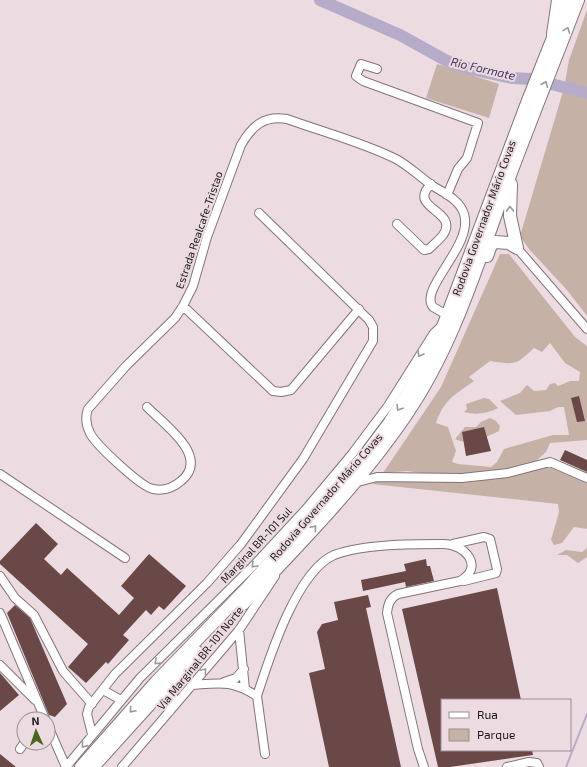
<svg xmlns="http://www.w3.org/2000/svg" width="587" height="767" viewBox="0 0 587 767" font-family="'Exo 2',sans-serif">
<style>
.green{fill:#c6b1a7;fill-rule:evenodd}
.lines{fill:none;stroke-linecap:round;stroke-linejoin:round}
.stream{stroke:#b6acca;stroke-width:2}
.river{stroke:#b6acca;stroke-width:12}
.building{fill:#694847}
.minor-casing{stroke:#827479;stroke-width:10}
.major-casing{stroke:#827479;stroke-width:12}
.highway-casing{stroke:#827479;stroke-width:14}
.minor{stroke:#fff;stroke-width:8}
.major{stroke:#fff;stroke-width:10}
.highway{stroke:#fff;stroke-width:12}
.oneway{stroke:#999798}
.labels{text-anchor:middle;stroke-width:4;stroke-linejoin:round;paint-order:stroke}
.street-label{font-size:11px;fill:#1d1819;stroke:#ecdce1}
.water-label{font-size:12px;font-style:italic;fill:#463560;stroke:#ecdce1}
</style>
<rect width="100%" height="100%" fill="#ecdce1"/>
<!-- green -->
<path class="green" d="M587,10V316L567,290L529,249L520,236L564,88L569,60Z
M437,64L499,84L489,118L426,98Z
M500,254H509L575,337L587,346V440L550,443L546,452L536,461L514,470L456,474L421,473L407,471L383,473L441,387ZM550,343L565,363L580,372L579,381H570L558,386L555,383L550,384L546,390L534,391L527,385L520,393L500,401L516,415L550,411L558,407H564L569,435H553L504,449L497,462L491,467L458,464L452,462L456,451L448,427L436,423C444,399 455,395 474,381L469,377L490,361C515,365 516,365 534,348L542,352Z
M484,398L489,399L498,408C487,414 476,415 464,412L467,409L466,404Z
M490,418L496,421L500,426L499,431C487,437 468,446 455,439L465,427H476L481,422Z
M549,467L587,482V529L574,527L562,543L554,545L551,540L559,512L558,504L372,484L381,480L508,475Z
M587,548V557L578,563L567,555H557L566,550L582,552Z"/>
<g class="lines">
<!-- stream -->
<path class="stream" d="M566,767L587,714"/>
<!-- river -->
<path class="river" d="M320,0L400,35L447,61L470,69L512,78L531,79L587,93"/>
</g>
<!-- building -->
<path class="building" d="M579,396L585,421L577,422L571,398Z
M484,427L491,451L466,456L462,432Z
M565,450L587,460V472L560,460Z
M36,523L58,544L44,559L61,575L67,568L119,615L134,598L121,586L149,554L186,586L164,610L159,606L151,615L146,610L123,635L129,640L108,664L106,662L86,683L68,667L88,644L0,564V561Z
M426,559L427,566H430L434,581L406,587L405,582L363,591L361,580L406,571L404,564Z
M497,588L521,700H442V750H532L533,755L450,767H438L402,609Z
M368,595L371,607L366,608L401,767H329L309,673L325,669L317,632L322,624L338,620L334,602Z
M15,605L30,618L67,704L55,717L49,715L7,613Z
M0,673L19,695L0,711Z
M0,754L16,767H0Z"/>
<g class="lines">
<defs>
<path id="minor" d="M377,69L361,64L356,76L363,81L478,123L467,158L458,169L447,195
M397,224L424,250L429,249C433,245 439,240 443,235C460,210 406,209 431,184
M517,248L587,329
M183,306L273,391L281,392L291,390L359,309
M147,407C164,424 211,457 181,481C173,488 163,491 153,489C141,487 95,444 90,433C86,425 85,417 88,409L126,366L175,318L183,306L193,286L207,237L241,145C252,126 264,115 287,119C323,132 362,142 396,159C409,166 420,177 433,186C444,193 460,200 464,214C474,245 418,289 433,307L447,315
M0,474L125,558
M354,483L377,477L462,478L508,473L550,462L587,478
M453,544L484,537L490,539L497,569L496,573L464,581
M0,576L15,598L34,615L63,671L92,704
M0,613L45,719
M239,630L245,689
M0,665L35,700
M224,682L236,678L244,669
M192,685C221,683 231,680 257,696L265,754
M166,688L173,697L170,711
M103,690L121,700
M257,696C269,659 296,572 334,555C363,544 412,544 443,544C465,544 485,567 460,581L398,594C390,598 388,604 387,613L418,749L424,767
M48,726L66,767
M92,734L87,714L89,707L115,674L207,583L241,544L303,459L373,341V327L369,320L259,213
M20,749L24,743
M66,767L140,678L255,564L306,509L352,454L388,406L434,333L443,325
M122,767L239,630L275,576
M507,767L529,762L537,763L539,767"/>
<path id="major" d="M552,34L557,0"/>
<path id="highway" d="M511,184L510,216L517,248
M487,256L491,245L495,242L509,243L517,248
M243,604C300,544 359,484 406,415C452,348 476,269 503,194C527,129 553,65 578,0
M81,767L157,681L248,587L366,454L390,422L417,378L433,350L444,324L527,103L568,0
M93,767L197,652"/>
</defs>
<!-- minor casing -->
<use href="#minor" class="minor-casing"/>
<!-- major casing -->
<use href="#major" class="major-casing"/>
<!-- highway casing -->
<use href="#highway" class="highway-casing"/>
<!-- minor -->
<use href="#minor" class="minor"/>
<!-- major -->
<use href="#major" class="major"/>
<!-- highway -->
<use href="#highway" class="highway"/>
</g>
<!-- one-way arrows -->
<defs><path id="oneway-chevron" d="M-2-3.5L2.5 0L-2 3.5" fill="none" stroke-width="1.6" stroke-linecap="round" stroke-linejoin="round"/></defs>
<g class="oneway">
<use href="#oneway-chevron" transform="translate(567 30) rotate(-69)"/>
<use href="#oneway-chevron" transform="translate(545 84) rotate(-67)"/>
<use href="#oneway-chevron" transform="translate(510 209) rotate(-91)"/>
<use href="#oneway-chevron" transform="translate(420 354) rotate(121)"/>
<use href="#oneway-chevron" transform="translate(399 408) rotate(122)"/>
<use href="#oneway-chevron" transform="translate(314 528) rotate(-49)"/>
<use href="#oneway-chevron" transform="translate(254 565) rotate(134)"/>
<use href="#oneway-chevron" transform="translate(157 662) rotate(136)"/>
<use href="#oneway-chevron" transform="translate(204 671) rotate(-50)"/>
<use href="#oneway-chevron" transform="translate(132 710) rotate(131)"/>
<use href="#oneway-chevron" transform="translate(84 745) rotate(129)"/>
</g>
<g class="labels">
<!-- street labels -->
<g class="street-label">
<text transform="translate(484 218) rotate(-70)" y="4">Rodovia Governador Mário Covas</text>
<text transform="translate(199 230) rotate(-71)" y="4">Estrada Realcafe-Tristao</text>
<text transform="translate(326 497) rotate(-49)" y="4">Rodovia Governador Mário Covas</text>
<text transform="translate(256 545) rotate(-47)" y="4">Marginal BR-101 Sul</text>
<text transform="translate(200 658) rotate(-51)" y="4">Via Marginal BR-101 Norte</text>
</g>
<!-- water labels -->
<g class="water-label">
<text transform="translate(483 69) rotate(13)" y="4">Rio Formate</text>
</g>
</g>
<!-- legend -->
<rect x="441" y="699" width="130" height="52" fill="#ecdce1" stroke="#998e91"/>
<rect x="449" y="712" width="20" height="6" fill="#ffffff" stroke="#998e91"/>
<text x="477" y="719" font-size="12" fill="#1d1819">Rua</text>
<rect x="449" y="729" width="20" height="12" fill="#c6b1a7" stroke="#998e91"/>
<text x="477" y="739" font-size="12" fill="#1d1819">Parque</text>
<!-- north arrow -->
<g transform="translate(36 731) rotate(357)"><circle r="19" fill="#ecdce1" stroke="#998e91"/>
<path d="M0-3L7 15L0 10L-7 15Z" fill="#47671c"/>
<text y="-6" font-size="11" font-weight="bold" text-anchor="middle" fill="#1d1819">N</text>
</g>
</svg>
